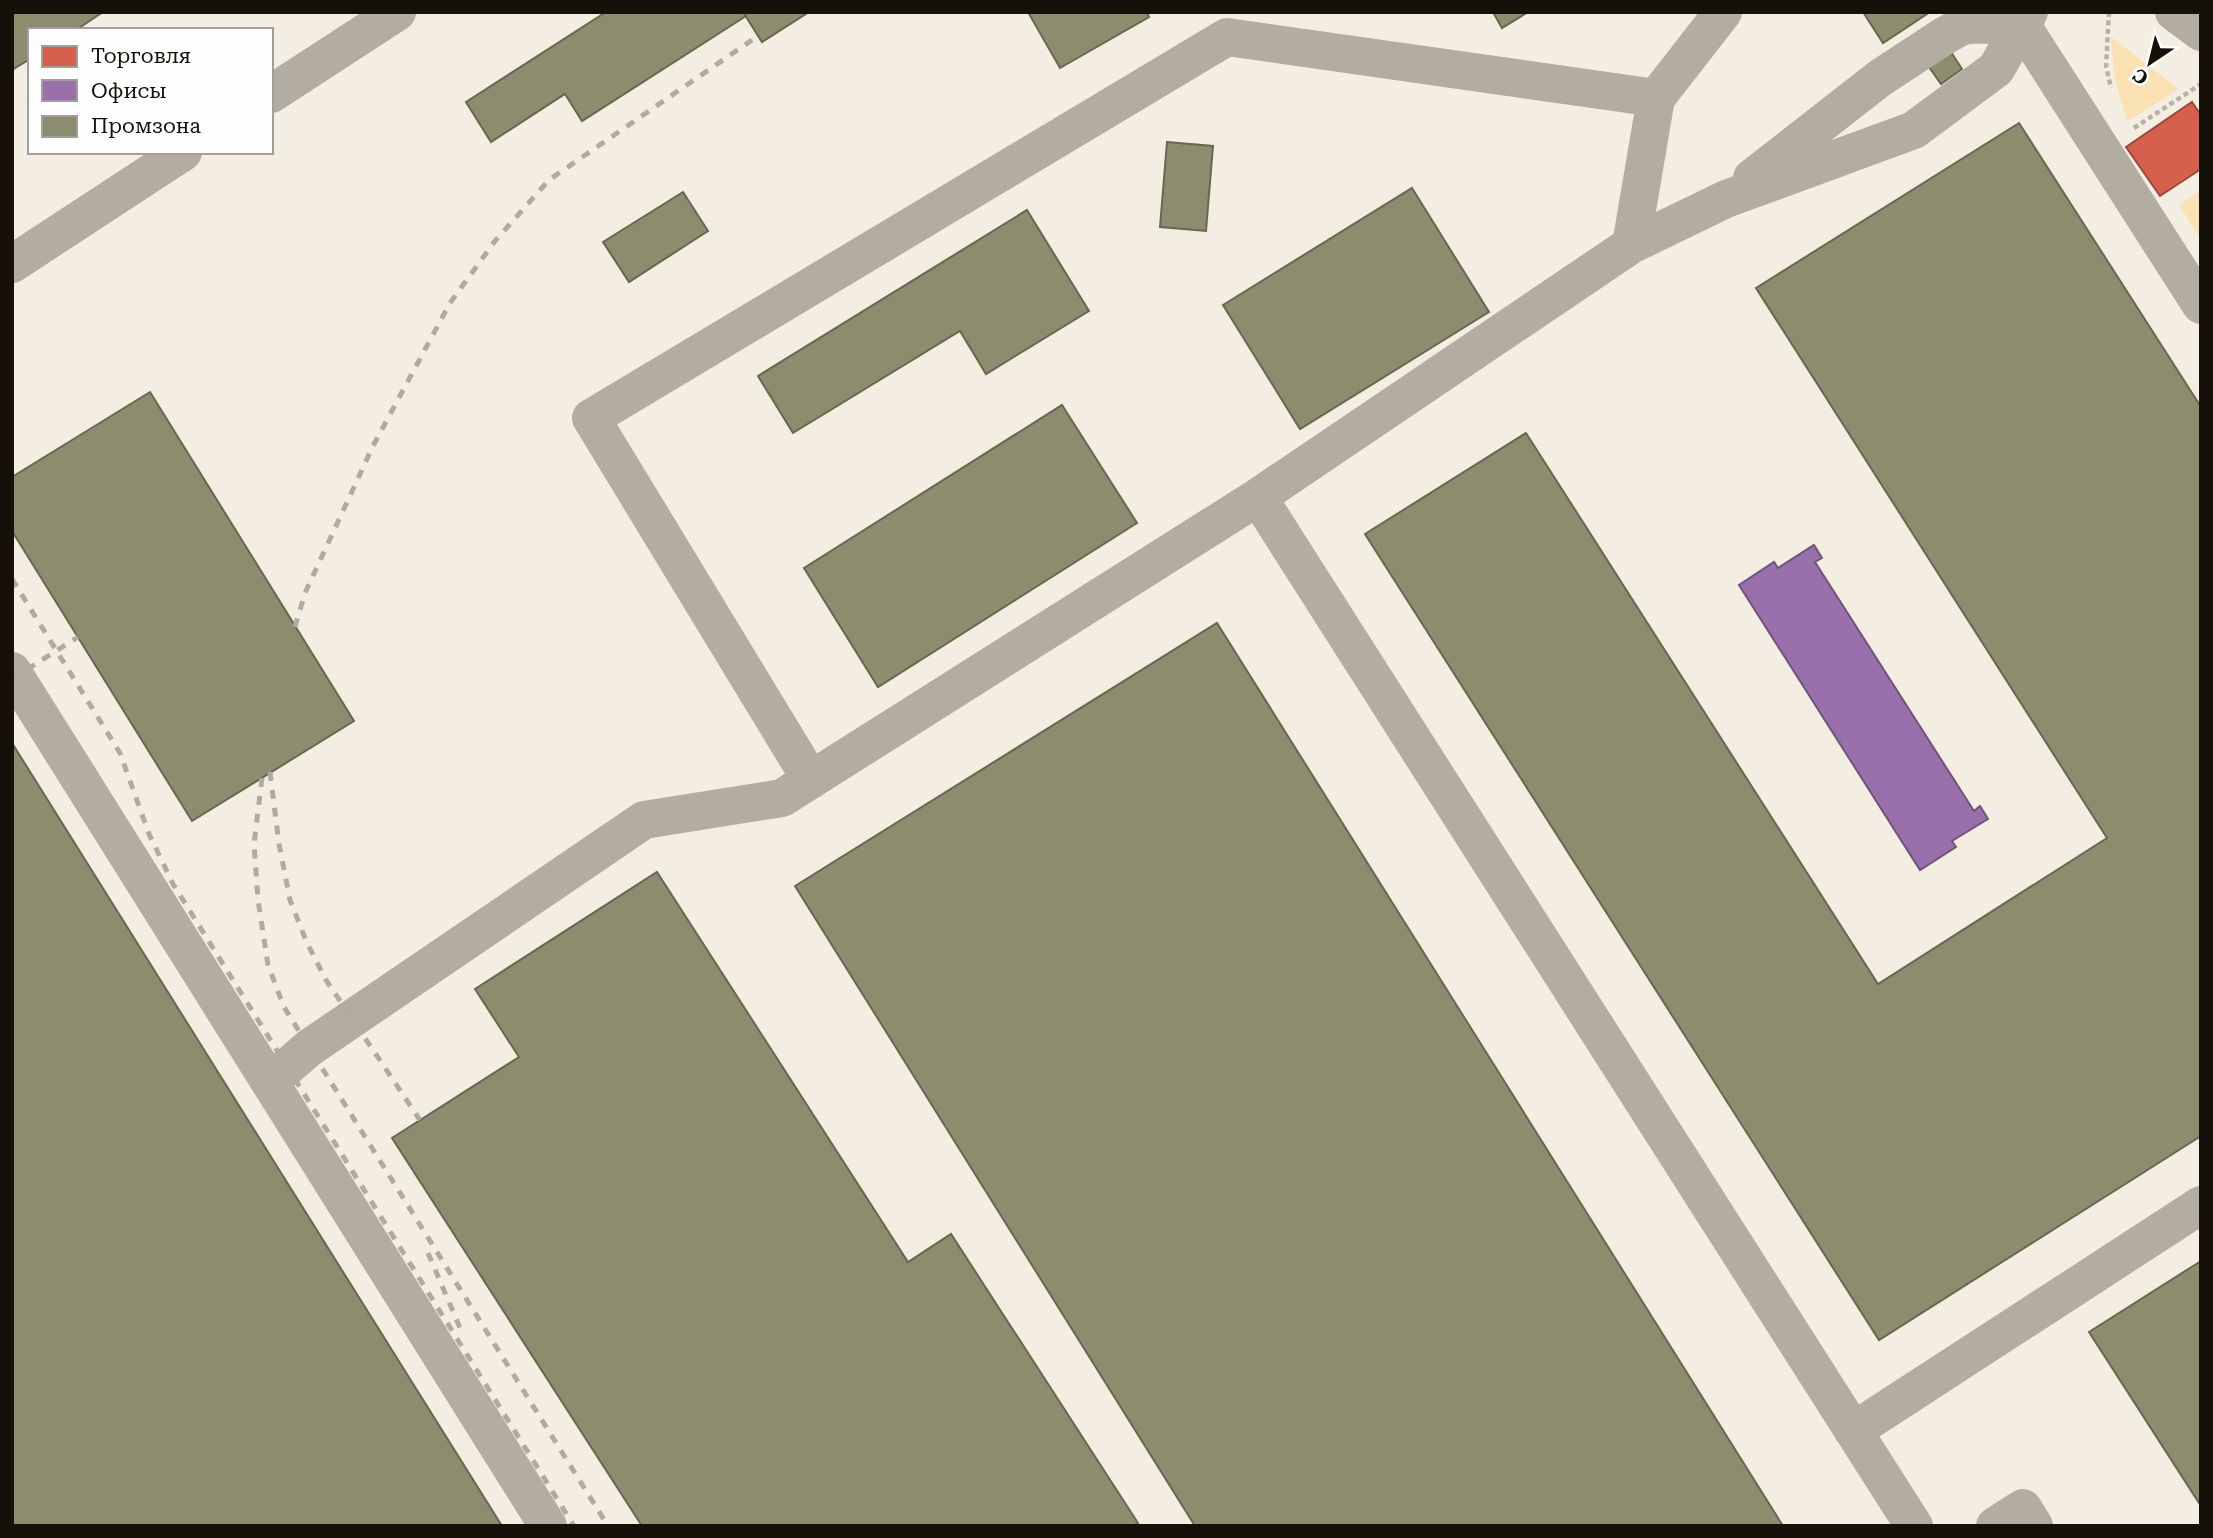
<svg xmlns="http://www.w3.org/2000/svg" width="2213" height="1538" viewBox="0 0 2213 1538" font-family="'Roboto Serif',serif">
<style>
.green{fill:#f9e1b3}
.shops{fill:#d6604d;stroke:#9c4839;stroke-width:2}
.offices{fill:#9970ab;stroke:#71547b;stroke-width:2}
.industry{fill:#8c8c6e;stroke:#686750;stroke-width:2}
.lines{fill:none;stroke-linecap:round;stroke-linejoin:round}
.path{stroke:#b7b2a7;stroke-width:4.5;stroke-dasharray:5 3.5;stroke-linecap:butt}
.minor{stroke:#b3ada1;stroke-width:38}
.rail{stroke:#b0aba1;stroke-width:5;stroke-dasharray:9 9;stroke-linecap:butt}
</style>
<rect width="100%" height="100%" fill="#f4eee2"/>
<!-- green -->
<path class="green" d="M2111,37L2179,89L2127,122L2114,75Z
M2201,190V239L2179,205Z"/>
<!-- shops -->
<path class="shops" d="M2192,102L2201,115V169L2160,196L2126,147Z"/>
<!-- offices -->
<path class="offices" d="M1814,545L1822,558L1815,562L1974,811L1980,806L1988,819L1952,841L1956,847L1920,870L1739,585L1774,562L1778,568Z"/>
<!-- industry -->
<path class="industry" d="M12,12H103L76,30H30V59L12,70Z
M606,12H743L746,16L582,121L565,94L491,142L466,102Z
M743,12H809L762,42Z
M1028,12H1147L1149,17L1060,68Z
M1493,12H1528L1502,28Z
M1863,12H1930L1883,43Z
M1951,52L1962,69L1941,84L1929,67Z
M2019,123L2201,407V1136L1879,1340L1365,534L1526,433L1878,984L2107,838L1756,288Z
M1167,142L1213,146L1206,231L1160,227Z
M1412,188L1489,312L1300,429L1223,305Z
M683,192L708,231L629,282L603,242Z
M1027,210L1089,311L986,374L960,331L793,433L758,376Z
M150,392L354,721L192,821L12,531V477Z
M1062,405L1137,523L878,687L804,568Z
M1217,623L1783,1526H1195L795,886Z
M12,743L502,1526H12Z
M657,872L908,1262L951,1234L1138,1523L1135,1526H642L392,1138L519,1057L475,989Z
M2201,1261V1506L2089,1332Z"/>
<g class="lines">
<!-- path -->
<path class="path" d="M2109,12L2106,66L2111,88
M2134,128L2201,84"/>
<!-- minor -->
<path class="minor" d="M2174,12L2201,32
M2021,24L2201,305
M271,94L397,12
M1752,178L1880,78L1944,36L1964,25L2021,24
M1631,245L1656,98L1723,12
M12,264L183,152
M1258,497L1914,1526
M12,671L548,1526
M811,780L591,418L1227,37L1656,98
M270,1082L309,1048L644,820L782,798L1258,497L1631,245L1726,199L1914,130L1996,69L2029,12
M1853,1431L2201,1205
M1995,1526L2023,1508L2034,1526"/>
<!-- rail -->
<path class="rail" d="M12,579L120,753L149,834L173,884L574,1526
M295,627L305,593L373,446L450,303L495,241L549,180L752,40
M12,679L78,637
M270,772L279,844L290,900L307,943L326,980L420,1120
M262,778L254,844L258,900L268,965L284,1007L608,1526
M428,1253L461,1330"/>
</g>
<!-- border -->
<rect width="2213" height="1538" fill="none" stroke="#15110a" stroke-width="28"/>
<!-- legend -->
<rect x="28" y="28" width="245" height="126" fill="#fefefe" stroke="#a19f9c" stroke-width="2"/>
<rect x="42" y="46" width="35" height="21" fill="#d6604d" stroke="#a19f9c" stroke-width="2"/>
<text x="91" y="63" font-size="21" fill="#15110a">Торговля</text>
<rect x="42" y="80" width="35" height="21" fill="#9970ab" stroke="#a19f9c" stroke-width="2"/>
<text x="91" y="98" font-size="21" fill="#15110a">Офисы</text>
<rect x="42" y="116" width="35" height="21" fill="#8c8c6e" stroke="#a19f9c" stroke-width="2"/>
<text x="91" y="133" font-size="21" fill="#15110a">Промзона</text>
<!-- north arrow -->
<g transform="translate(2150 63) rotate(215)" stroke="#fefefe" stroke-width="5" paint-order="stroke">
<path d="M0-5L12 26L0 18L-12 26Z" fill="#15110a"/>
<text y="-10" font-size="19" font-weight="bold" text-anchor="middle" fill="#15110a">С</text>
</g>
</svg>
